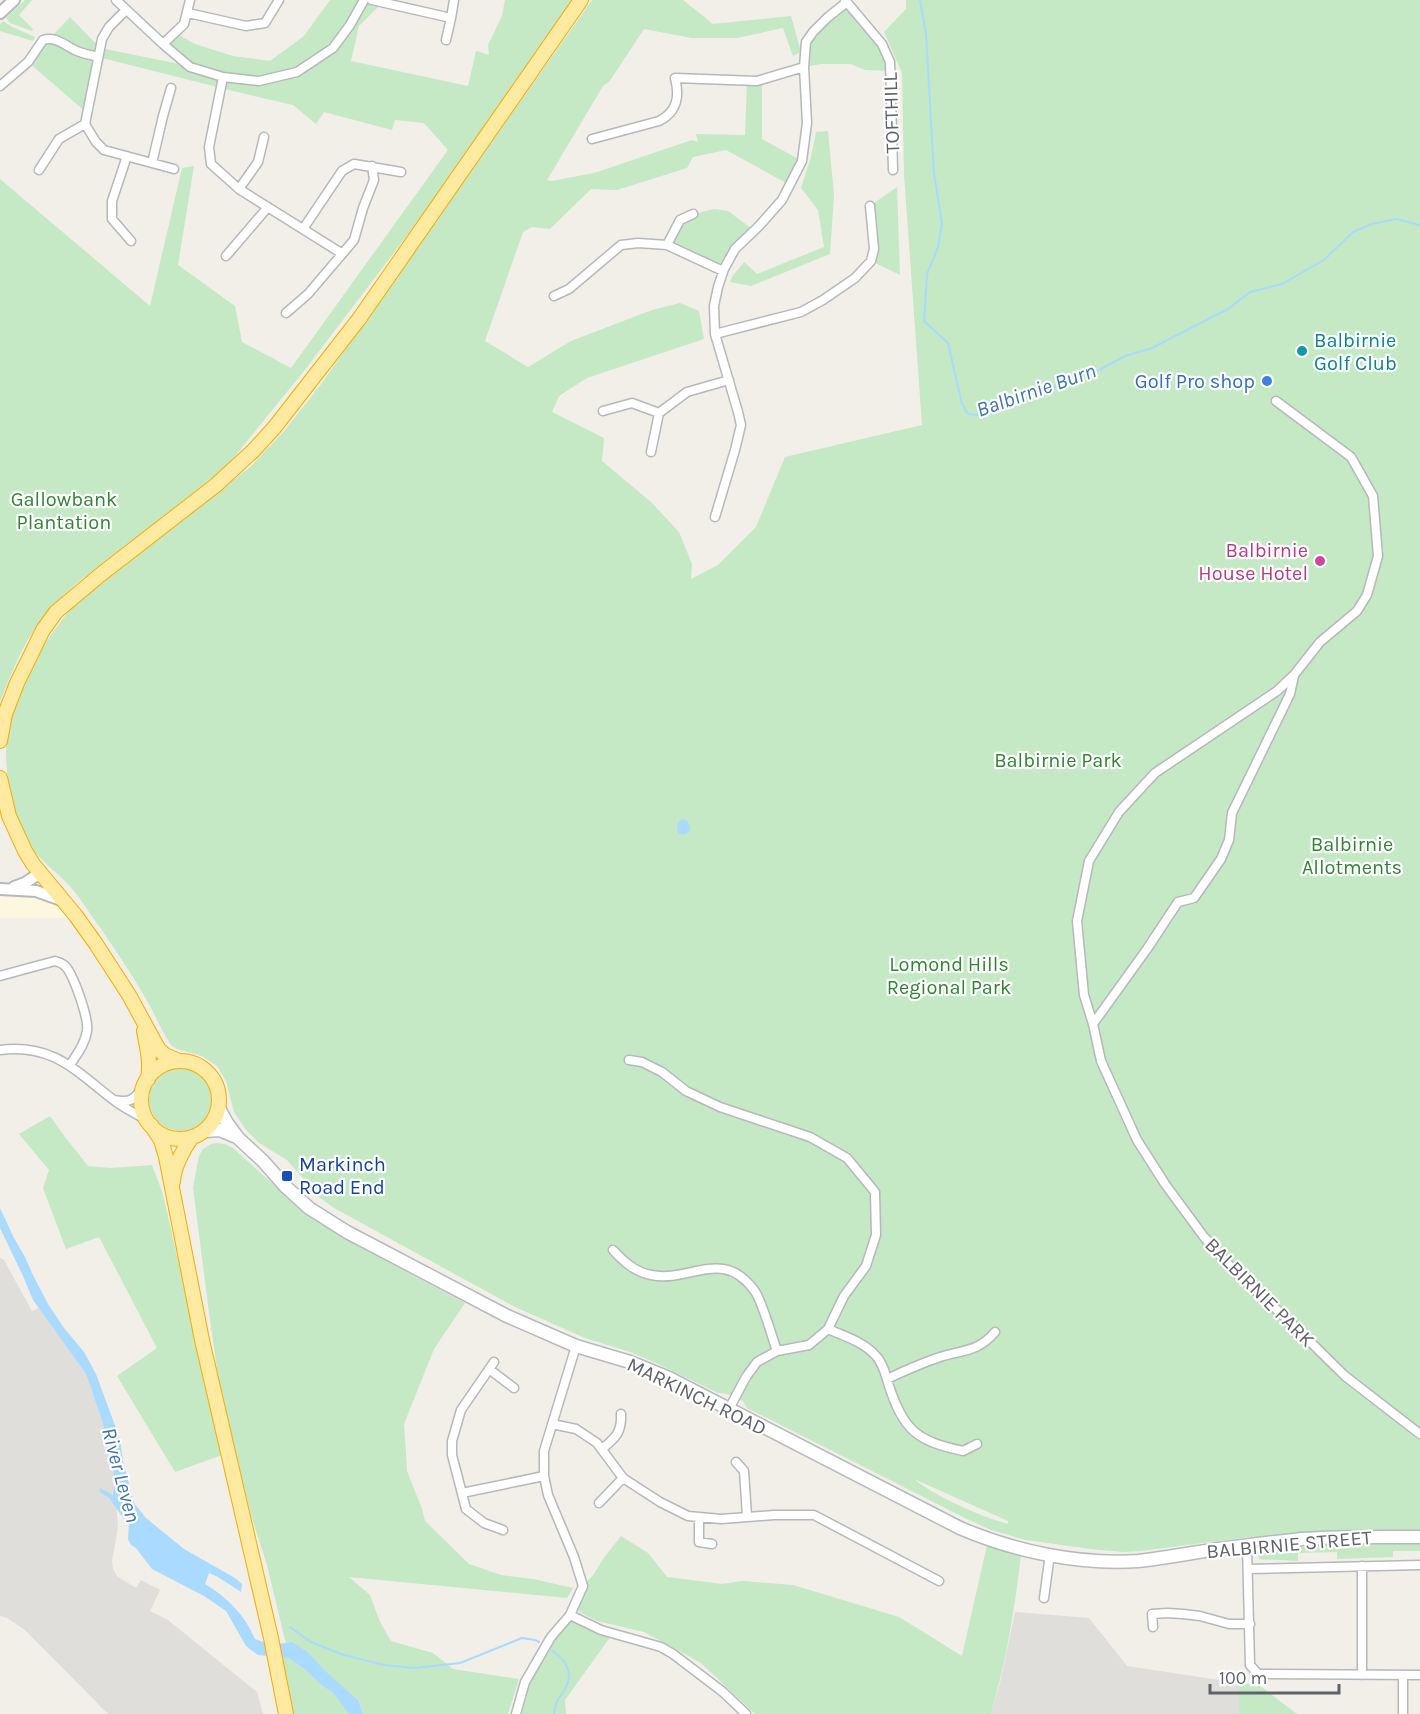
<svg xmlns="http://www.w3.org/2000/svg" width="1420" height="1714" viewBox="0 0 1420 1714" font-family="Karla,sans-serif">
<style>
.commercial{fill:#fef7e0}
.industrial{fill:#e0deda}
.green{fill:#c5e8c5;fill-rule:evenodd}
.water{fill:#aadaff}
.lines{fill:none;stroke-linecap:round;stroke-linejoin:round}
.stream{stroke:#aadaff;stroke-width:2}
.minor-casing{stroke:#b5b8bc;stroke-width:11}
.tertiary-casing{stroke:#b5b8bc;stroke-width:14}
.secondary-casing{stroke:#b6babf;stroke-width:15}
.trunk-casing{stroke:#f9ab00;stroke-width:16}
.minor{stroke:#fff;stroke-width:8}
.tertiary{stroke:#fff;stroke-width:10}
.secondary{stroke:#fff;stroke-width:12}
.trunk{stroke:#feeaa1;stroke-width:14}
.culture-dot{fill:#0f9aa8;stroke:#fff;stroke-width:2}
.shop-dot{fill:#3f7fe0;stroke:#fff;stroke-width:2}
.hotel-dot{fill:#d1479c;stroke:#fff;stroke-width:2}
.transit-dot{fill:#1a4fb4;stroke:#fff;stroke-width:2}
.labels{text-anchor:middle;stroke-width:4.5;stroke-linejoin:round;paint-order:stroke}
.street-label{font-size:20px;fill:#5f6368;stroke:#fff}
.culture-label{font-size:20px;fill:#0d838f;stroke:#fff;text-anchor:start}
.shop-label{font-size:20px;fill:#366cbe;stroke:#fff;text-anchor:end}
.park-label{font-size:20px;fill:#348238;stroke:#fff}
.hotel-label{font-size:20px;fill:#b23c85;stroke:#fff;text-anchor:end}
.transit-label{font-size:20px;fill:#164399;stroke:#fff;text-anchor:start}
.water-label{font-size:21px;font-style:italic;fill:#4174aa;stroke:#fff}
</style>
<rect width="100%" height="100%" fill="#f1efe8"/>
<!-- commercial -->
<path class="commercial" d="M0,895H33L46,899L61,908L69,918H0Z"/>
<!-- industrial -->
<path class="industrial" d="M0,1258L4,1260L32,1311L39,1308L86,1374L102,1421L114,1470L118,1527L112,1561L113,1569L117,1576L136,1588L141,1580L160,1590L150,1611L168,1620L257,1692L263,1714H108L25,1630L7,1618L0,1616Z
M1015,1612L1089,1618L1127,1666L1239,1683V1714H991L1000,1683Z"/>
<!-- green -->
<path class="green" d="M25,0H32L19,15L33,29L32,31L10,23L6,18Z
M330,0H383L382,3L359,26L351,61L468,86L476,51L489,55L488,45L502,16L505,0H574L496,110L464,158L409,233L304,371L226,467L78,582C66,592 55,603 45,615C24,640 12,672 0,702V179L150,306L182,168L194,166L178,265L235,306L242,342L291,368L448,150L424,123L395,120L392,130L324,112L316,124L293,105L237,92L98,57L87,113L28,62L70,17L100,48L189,66L163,44L175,33L195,44L233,56L270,61L304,36Z
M592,0H683L713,24L791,16L801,52L793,56L783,28L737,38H692L644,29L609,82L603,86L547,180L552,181L594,173L692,140L698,142L696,134L745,135L747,80L762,79V139L802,161L790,185L726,150L693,157L687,168L617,190L591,189L550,229L532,227L523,232L485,341L528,367L571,341L652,310L680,303L699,311L704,339L587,378L559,396L552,412L604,438L602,461L651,502L679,532L692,564L691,579L718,565L756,527L785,457L922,425L904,174L902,73L884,32L906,9V0H1420V1541L1249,1537L1141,1551L1123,1552L1090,1549L1026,1540L991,1530L969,1520L747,1408L743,1401L727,1394L718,1393L656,1363L630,1352L585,1338L515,1307L334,1208L319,1197L287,1160L259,1143L246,1130L234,1112L226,1081L217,1066L202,1056L177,1049L172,1046C163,1034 157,1019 150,1006C135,979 118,954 101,929C89,913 79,895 65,881C54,870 42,862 33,849C11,815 2,770 8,730C11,711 21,692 29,675C42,647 56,624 77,603L250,467L284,431L319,387ZM914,1479L1008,1521V1524C980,1516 936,1497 914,1479Z
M847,2L882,44L891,71L865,70L851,64H821L804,67L806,42Z
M3,21L12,27L35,37L33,41L0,31V24Z
M828,131L834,195L830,254L751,286L730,282L732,277L744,262L757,274L824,247L818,210L801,188L811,157L816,132Z
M897,187L900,275L871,261L870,206Z
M714,209L728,211L755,231L724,269L667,245L680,220L693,214Z
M149 1099a32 32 0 1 1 64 0a32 32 0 1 1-64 0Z
M50,1116L65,1137L88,1166L111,1168L152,1165L163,1194L222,1455L175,1472L117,1376L157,1348L99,1237L66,1249L43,1188L49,1170L19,1134Z
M217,1143L225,1144L233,1148L303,1211L318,1222L354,1244L465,1303L434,1349L404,1424L407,1471L422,1509L425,1521L469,1564L501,1575L533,1579L573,1588L567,1598L349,1577L370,1595L380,1622L391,1641L433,1653L453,1669L519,1679L508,1714H363L359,1701L322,1669L309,1653L286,1644L267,1565L251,1515L220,1390L209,1313L193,1187L199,1156L203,1149L211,1144Z
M621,1536L648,1553L667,1577L722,1584L743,1581L793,1585L899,1617L962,1656L987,1545L1021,1554C1015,1608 1006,1661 991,1714H755L701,1663L644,1632L597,1621L579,1612L577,1599L583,1586L594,1574L603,1559Z
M1346,1541L1420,1543V1551H1393V1557L1337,1559V1552L1298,1553V1561L1259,1559L1258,1549Z
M570,1620L611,1636L565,1700L566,1714H522L530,1684L553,1639Z
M271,1638L288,1658L306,1670L321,1685L333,1693L349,1714H286Z
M1239,1683L1259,1685L1297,1714H1239Z"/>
<!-- water -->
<path class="water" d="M681,819L686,820L690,826L689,832C686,835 680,836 678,832L677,825Z
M0,1208L14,1238L25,1257L33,1275L48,1304L64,1328L84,1352L96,1374L120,1439L123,1461L134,1503L146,1518L184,1549L235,1578L242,1584L241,1592L218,1577L209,1573L205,1584C228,1598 244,1614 255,1639C265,1644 282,1645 292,1642L309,1653L323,1669L359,1701L363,1714H349L333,1693L321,1685L306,1670L288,1658L258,1655L246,1646L226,1611L204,1596L152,1569L136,1548L131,1545L128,1539L129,1522L124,1519L109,1498L100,1492V1488L113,1495L115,1483L111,1456L102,1421L86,1374L33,1300L23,1276L0,1228Z"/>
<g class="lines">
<!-- stream -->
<path class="stream" d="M920,0L926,34L934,174L942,223L938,247L927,274L924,321L948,343L962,404L968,414L977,415L1018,397L1047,390L1101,369L1125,356L1152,348L1228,309L1250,292L1282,284L1324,260L1353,232L1372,224L1396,219L1420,225
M290,1627L311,1642L341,1654L384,1665L414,1668L460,1663L522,1638L535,1640L539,1642
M552,1651C565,1659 574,1672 566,1687C564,1692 560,1695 558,1700C555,1704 555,1709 554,1714"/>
<defs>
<path id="minor" d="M116,0L163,44L190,67L223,77L259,81L297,72L333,48L350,25L364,0
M372,0L451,18L454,0
M845,0L882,44L890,62L893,170
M126,10L109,27L102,39L85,124L96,142L104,150L174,169
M188,13L246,26L265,23L279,0
M446,40L451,18
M163,44L184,24L190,0
M223,77L209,147L211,164L239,189L341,253
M0,86L28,62L43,40C57,36 65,46 77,51C84,54 91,55 98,57
M592,139L659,121C677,112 680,97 675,78L757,81L804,67
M127,156L112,201V219L131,241
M152,163L163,116L171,88
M39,170L59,139L85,124
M239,189L258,162L264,137
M303,229L342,171L354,164L401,172
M667,245L680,220L693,214
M226,256L268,207
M554,296L569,289L621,245L638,243L667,245L723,271
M286,313L308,294L354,240L363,208L374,180L372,166
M715,334L801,312L823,300L855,278L871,261L874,249L870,206
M1276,401L1351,457L1373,496L1378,556L1367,595L1357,611L1320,642L1294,675L1277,691L1155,773L1119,812L1089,861L1077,921L1084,995L1093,1024L1101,1061L1137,1140L1165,1184L1204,1237L1235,1272L1285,1317L1345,1376L1420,1434
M603,411L632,403L659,413
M651,452L659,413L687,392L729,380
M715,517L735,450L741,425L738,412L715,334L714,306L718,287L724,269L735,249L759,226L782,200L802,161L807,123L804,67L806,42L813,32L828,17L847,2
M0,976L55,961C59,962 60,962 64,965C73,972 89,1019 87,1031C85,1044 77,1054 70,1065
M1093,1024L1147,949L1178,902L1194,898L1221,859L1229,840L1232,813L1290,694L1294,676
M0,1050C56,1043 78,1074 119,1104C128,1110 138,1115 147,1120
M629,1060L642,1062L662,1072L686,1091L720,1107L810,1137L847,1158L875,1192L876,1235L866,1266L844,1296L828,1329L809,1345L777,1351L757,1362L746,1377L729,1409
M114,1100C131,1103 133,1100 143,1088
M613,1250C624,1262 635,1272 651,1275C690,1283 722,1247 754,1290C762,1300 772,1337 777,1351
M828,1329C844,1336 864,1342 876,1356C883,1363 886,1376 889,1386C904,1431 917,1441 963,1451L977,1444
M494,1362L461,1410L452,1441V1455L466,1509L484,1523L503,1530
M489,1369L514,1388
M887,1379C904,1371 922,1363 940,1357C963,1350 978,1352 995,1332
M552,1424L576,1429L597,1443L623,1478L660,1502L688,1516L721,1519L774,1515H814L939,1581
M602,1449C615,1438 622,1433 621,1414
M736,1462L744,1471L747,1516
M462,1493L544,1476
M599,1503L623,1478
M699,1517V1542L712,1544
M1247,1546L1250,1665L1258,1674L1420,1675
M1362,1566V1675
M1248,1569L1420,1565
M1044,1598L1050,1554
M570,1615L601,1630L661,1647L673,1654L723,1692L746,1714
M1153,1627L1152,1614L1167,1613L1183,1614L1200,1616L1229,1624H1250
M1403,1675V1714
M516,1714L525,1682L551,1637L570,1615L583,1586L574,1557L548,1495L544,1476V1451L576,1346"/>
<path id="tertiary" d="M0,13L14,0
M14,887L25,883L40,873
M0,889L36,891L61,900"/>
<path id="secondary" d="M219,1108L227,1123L238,1138L263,1161L285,1186L309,1208L347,1232L507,1316L576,1346L630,1362L669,1378L960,1528C1014,1551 1078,1565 1138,1561C1156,1559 1174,1556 1192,1553C1228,1547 1265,1543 1301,1539C1341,1536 1380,1537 1420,1537
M204,1131L220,1130L234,1136"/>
<path id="trunk" d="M0,741L5,714L17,683L43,630L56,612L100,575L216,485L253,451L274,428L359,319L581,0
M0,778L9,816L25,851L33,864L76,916L96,944L129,995L159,1050L165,1055L179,1061
M144,1031C147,1047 151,1062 148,1079
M141 1100a39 39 0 1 1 78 0a39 39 0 1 1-78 0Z
M151,1125L161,1140L166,1157L202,1340L271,1638L286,1714
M173,1182C174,1166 183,1150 192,1137"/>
</defs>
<!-- minor casing -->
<use href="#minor" class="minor-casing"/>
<!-- tertiary casing -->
<use href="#tertiary" class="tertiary-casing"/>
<!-- secondary casing -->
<use href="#secondary" class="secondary-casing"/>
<!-- trunk casing -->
<use href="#trunk" class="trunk-casing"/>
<!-- minor -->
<use href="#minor" class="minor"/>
<!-- tertiary -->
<use href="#tertiary" class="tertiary"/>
<!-- secondary -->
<use href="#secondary" class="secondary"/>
<!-- trunk -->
<use href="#trunk" class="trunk"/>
</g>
<!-- markers -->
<circle class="culture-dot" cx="1302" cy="351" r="6"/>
<circle class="shop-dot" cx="1267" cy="381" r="6"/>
<circle class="hotel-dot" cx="1320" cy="561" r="6"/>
<rect class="transit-dot" x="281" y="1170" width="12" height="12" rx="3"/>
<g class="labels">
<!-- street labels -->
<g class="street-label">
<text transform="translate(891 113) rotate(-92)" y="7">TOFTHILL</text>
<text transform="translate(1260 1292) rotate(45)" y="7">BALBIRNIE PARK</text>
<text transform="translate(697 1396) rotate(26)" y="7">MARKINCH ROAD</text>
<text transform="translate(1289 1544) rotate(-5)" y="7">BALBIRNIE STREET</text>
</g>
<!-- culture labels -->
<g class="culture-label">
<text x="1314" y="347">Balbirnie<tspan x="1314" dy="23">Golf Club</tspan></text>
</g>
<!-- shop labels -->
<g class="shop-label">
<text x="1255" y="388">Golf Pro shop</text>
</g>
<!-- park labels -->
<g class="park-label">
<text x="64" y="506">Gallowbank<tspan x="64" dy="23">Plantation</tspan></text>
<text x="1058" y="767">Balbirnie Park</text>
<text x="1352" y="851">Balbirnie<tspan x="1352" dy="23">Allotments</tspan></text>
<text x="949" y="971">Lomond Hills<tspan x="949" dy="23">Regional Park</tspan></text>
</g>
<!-- hotel labels -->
<g class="hotel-label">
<text x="1308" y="557">Balbirnie<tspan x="1308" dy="23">House Hotel</tspan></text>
</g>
<!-- transit labels -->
<g class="transit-label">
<text x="299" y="1171">Markinch<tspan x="299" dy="23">Road End</tspan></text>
</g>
<!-- water labels -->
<g class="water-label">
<text transform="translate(1036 390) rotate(-19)" y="7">Balbirnie Burn</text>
<text transform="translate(121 1475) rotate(75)" y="7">River Leven</text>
</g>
</g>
<!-- scale -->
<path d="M1210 1684v9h129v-9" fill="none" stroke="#5f6368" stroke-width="3"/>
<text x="1219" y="1684" font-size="18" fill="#5f6368" stroke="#ffffff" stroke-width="4.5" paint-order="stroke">100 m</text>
</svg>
